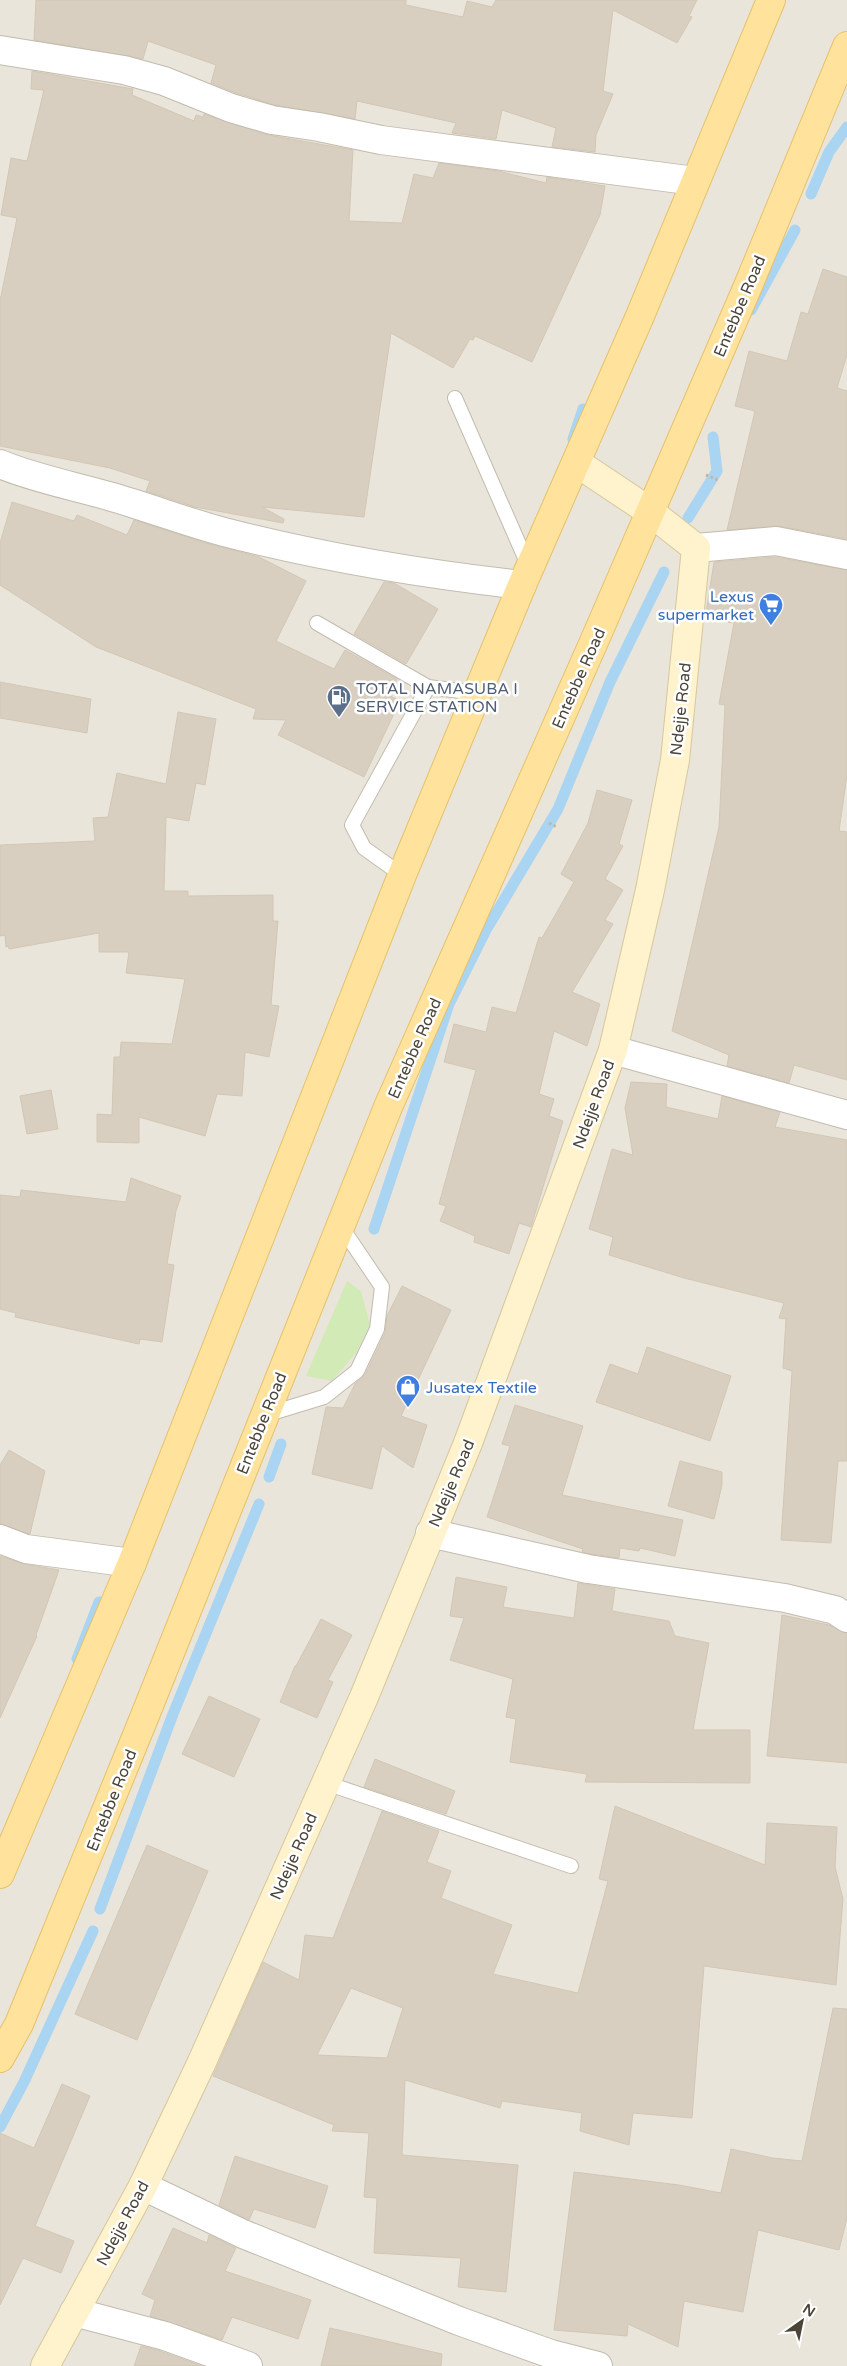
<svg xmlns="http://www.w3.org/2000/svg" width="847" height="2366" viewBox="0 0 847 2366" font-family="'Varela Round',sans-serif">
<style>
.residential{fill:#eae5da}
.green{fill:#d2eab5}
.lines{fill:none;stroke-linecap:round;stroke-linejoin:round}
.stream{stroke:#a9d4f2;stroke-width:11}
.building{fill:#d8cfc1;stroke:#d3c7b4;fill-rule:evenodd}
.lane-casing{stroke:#c2bbae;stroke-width:16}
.street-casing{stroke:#c2bbae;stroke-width:30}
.secondary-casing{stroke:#d6c79b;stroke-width:30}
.primary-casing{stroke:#e6c16a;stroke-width:30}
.path{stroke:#c4b79f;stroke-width:3;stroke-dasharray:2.5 2.5;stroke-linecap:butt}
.lane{stroke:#fff;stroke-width:14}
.street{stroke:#fff;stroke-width:28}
.secondary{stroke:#fff3cd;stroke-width:28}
.primary{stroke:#ffe39c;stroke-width:28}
.labels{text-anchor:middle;stroke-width:5;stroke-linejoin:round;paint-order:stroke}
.street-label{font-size:16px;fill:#4b4439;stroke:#fff}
.shop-label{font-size:16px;fill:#366cbe;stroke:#fff;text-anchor:end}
.service-label{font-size:16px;fill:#4e5e75;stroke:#fff;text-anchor:start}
</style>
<rect width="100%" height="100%" fill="#f6f3ec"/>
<!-- residential -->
<path class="residential" d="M0,0H847V2366H0Z"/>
<!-- green -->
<path class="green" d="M347,1281L361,1291L370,1325L356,1353L332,1381L306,1376Z"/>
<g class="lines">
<!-- stream -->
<path class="stream" d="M811,194L829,152L847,127
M751,310L795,230
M573,439L583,409
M688,518L717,471L713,437
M374,1229L449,1004L486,930L558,809L610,682L664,572
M269,1477L281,1444
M77,1659L99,1602
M100,1909L173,1714L259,1504
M0,2127L24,2082L93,1931"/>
</g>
<!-- building -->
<path class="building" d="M36,0H406V5L463,17L467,1L492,7L496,0H697L689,16L692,17L677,43L613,10L603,91L613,94L596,135L595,152L552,147L556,128L502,110L496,139L452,133L456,123L357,101L355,119L275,105L236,93L211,83L216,65L148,41L143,59L34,40Z
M32,71L133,89L132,95L194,121L196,115L203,117L204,114L268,135L353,150L349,221L402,223L414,174L433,178L439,163L498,171L546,183L547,177L605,186L600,215L532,362L475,336L473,340L470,339L453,368L391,333L364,517L262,507L284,519L283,523L195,507L146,491L150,481L110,468L0,446V301L17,218L1,215L11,158L27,161L44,90L31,89Z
M823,269L847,277V355L837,388L847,391V539L779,526L727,530L755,411L735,406L749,351L787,361L801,312L808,314Z
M12,502L74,521L77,515L127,535L134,520L206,543L259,557L306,581L276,641L334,669L345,650L397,679L388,695L400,701L364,777L278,735L286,720L253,719L256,709L96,647L0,585V543Z
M775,557L847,570V775L839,831L847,832V1080L794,1065L789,1083L727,1066L729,1055L672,1031L719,827L725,705L719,704L734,623L705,619L714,562Z
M384,582L394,583L438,609L406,664L354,634Z
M0,682L91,699L87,733L0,718Z
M178,712L216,719L205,785L196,783L189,821L166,817L164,891H188V896L273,895V921H278L271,1005L279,1006L269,1057L245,1052L242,1096L217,1094L205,1136L139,1117V1143L97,1142V1114L112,1115L114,1057H120L121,1042L172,1044L185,979L126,973L129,952H99V933L9,949L8,946L6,947L5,935L0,936V845L95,841L93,818L108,817L117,773L166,784Z
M597,790L632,800L619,844L623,846L605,879L623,890L605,920L613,924L572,992L600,1004L587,1046L554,1031L539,1094L554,1099L549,1116L563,1121L531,1227L519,1223L509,1254L474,1242L475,1236L440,1221L446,1206L439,1204L476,1070L444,1062L454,1024L486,1032L492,1007L516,1013L539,937L542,938L574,882L561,874L588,823Z
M631,1082L667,1084L666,1107L718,1119L722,1096L780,1112L775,1127L847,1140V1461H838L831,1543L781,1540L792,1371L783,1368L786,1319L779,1318L784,1303L684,1278L609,1255L613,1237L589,1229L612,1149L633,1155L625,1108Z
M51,1090L58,1129L27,1134L20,1096Z
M131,1178L181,1196L176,1211L167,1264L174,1265L162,1342L140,1339L139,1344L15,1317L16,1313L0,1309V1195L20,1197L21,1190L126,1202Z
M402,1286L451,1310L401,1416L427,1425L413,1468L382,1446L372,1489L312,1474L326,1407L343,1408L355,1384L365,1375L385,1333L387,1316Z
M647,1347L731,1376L710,1441L596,1402L610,1364L638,1374Z
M515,1405L583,1426L562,1495L683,1520L675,1556L640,1548L639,1551L620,1548L619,1558L591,1554L582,1552L583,1549L487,1517L510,1446L502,1444Z
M9,1450L45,1471L30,1534L0,1524V1465Z
M680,1461L722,1472V1485L714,1519L668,1506Z
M0,1556L24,1564L59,1570L36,1635L37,1636L0,1718Z
M456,1577L507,1587L503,1607L574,1618L578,1583L615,1589L612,1611L669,1621L675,1636L709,1643L693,1730H750V1783L585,1782L587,1774L510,1762L516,1719L506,1717L513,1679L450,1660L464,1618L450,1616Z
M782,1615L829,1625L847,1633V1763L767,1756Z
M321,1619L352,1635L328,1680L333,1682L317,1718L280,1702L295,1666H296Z
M209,1696L260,1719L234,1777L182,1754Z
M375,1759L455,1791L446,1814L364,1787Z
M615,1806L765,1865L767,1823L837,1827L835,1867L843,1899L836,1985L704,1966L692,2118L633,2113L629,2145L580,2131L582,2113L502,2101L500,2108L405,2080L402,2155L518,2165L506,2292L458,2287L461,2258L374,2253L377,2198L364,2197L369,2133L332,2131L334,2125L213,2076L263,1962L299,1980L305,1935L333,1938L382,1811L439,1831L427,1862L451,1871L441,1898L512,1925L493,1974L578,1993L608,1881L599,1879ZM351,1988L403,2008L387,2058L317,2055Z
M147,1845L208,1871L137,2040L75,2014Z
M833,2008L847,2009V2218L839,2250L758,2230L743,2312L684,2301L678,2347L628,2324L627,2336L554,2330L574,2172L679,2185L721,2193L731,2149L773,2158L802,2161Z
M62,2084L90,2096L35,2226L74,2241L61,2273L23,2258L0,2305V2133L34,2148Z
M235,2156L328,2186L315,2228L254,2209L249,2220L219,2205Z
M173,2228L207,2243L209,2235L236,2248L225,2271L311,2300L298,2339L232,2317L222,2340L150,2316L155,2300L142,2294Z
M330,2328L442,2354L441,2366H321Z
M141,2346L160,2351L202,2366H134Z"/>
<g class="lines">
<defs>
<path id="lane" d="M455,398L529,567
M317,623L428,687
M402,875L364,848L352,825L428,687L477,693
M265,1415L324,1397L357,1371L377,1329L382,1287L340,1225
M326,1783L571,1866"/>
<path id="street" d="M0,50L124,70L164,81L231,108L272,120L319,127L381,140L695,181
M0,464C36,479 75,486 112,497C150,508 187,522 224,532C321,557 422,574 522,585
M696,548L776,541L847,555
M613,1050L847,1115
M430,1533L588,1569L785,1598L835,1610L847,1618
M0,1539L26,1549L132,1563
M143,2186L243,2234L459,2321L551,2354L598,2366
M74,2312L165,2336L248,2366"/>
<path id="secondary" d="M45,2366L143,2186L201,2064L364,1697L468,1443L613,1050L650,890L675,760L696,548L649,511L577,463"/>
<path id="primary" d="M0,1874L132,1563L402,875L522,585L640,316L771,0
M0,2058L19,2024L146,1713L388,1107L596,637L748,286L847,46"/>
</defs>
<!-- lane casing -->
<use href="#lane" class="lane-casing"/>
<!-- street casing -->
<use href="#street" class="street-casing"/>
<!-- secondary casing -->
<use href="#secondary" class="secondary-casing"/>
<!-- primary casing -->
<use href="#primary" class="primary-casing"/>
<!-- path -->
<path class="path" d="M706,475L718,480
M549,823L557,827"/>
<!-- lane -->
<use href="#lane" class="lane"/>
<!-- street -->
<use href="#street" class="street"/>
<!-- secondary -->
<use href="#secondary" class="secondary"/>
<!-- primary -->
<use href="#primary" class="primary"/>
</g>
<!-- icons -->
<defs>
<symbol id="supermarket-pin" viewBox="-11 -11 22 30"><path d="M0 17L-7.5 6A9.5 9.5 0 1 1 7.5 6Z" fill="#3f7fe0" stroke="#fff"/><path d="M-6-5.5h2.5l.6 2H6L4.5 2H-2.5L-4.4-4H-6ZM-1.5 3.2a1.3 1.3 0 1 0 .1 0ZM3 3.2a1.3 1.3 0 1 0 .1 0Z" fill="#fff"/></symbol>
<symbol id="fuel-pin" viewBox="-11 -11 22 30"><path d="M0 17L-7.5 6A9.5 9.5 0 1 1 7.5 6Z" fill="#5c6f8a" stroke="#fff"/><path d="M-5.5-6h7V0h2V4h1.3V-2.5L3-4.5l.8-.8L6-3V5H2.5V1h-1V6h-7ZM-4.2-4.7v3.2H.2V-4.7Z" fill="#fff"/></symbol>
<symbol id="shop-pin" viewBox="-11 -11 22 30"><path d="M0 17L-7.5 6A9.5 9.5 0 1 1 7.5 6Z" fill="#3f7fe0" stroke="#fff"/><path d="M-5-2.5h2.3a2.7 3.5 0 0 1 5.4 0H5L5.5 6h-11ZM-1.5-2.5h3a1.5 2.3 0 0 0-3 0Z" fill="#fff"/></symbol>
</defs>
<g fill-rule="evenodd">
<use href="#supermarket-pin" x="757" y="591" width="28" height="38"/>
<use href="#fuel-pin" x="325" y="683" width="28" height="38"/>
<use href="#shop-pin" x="394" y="1373" width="28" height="38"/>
</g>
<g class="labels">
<!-- street labels -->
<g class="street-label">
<text transform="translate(739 306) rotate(-67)" y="6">Entebbe Road</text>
<text transform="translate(578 678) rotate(-66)" y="6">Entebbe Road</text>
<text transform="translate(680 709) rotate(-84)" y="6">Ndejje Road</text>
<text transform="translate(414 1048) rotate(-66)" y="6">Entebbe Road</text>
<text transform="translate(593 1104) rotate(-70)" y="6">Ndejje Road</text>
<text transform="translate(261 1423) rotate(-68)" y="6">Entebbe Road</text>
<text transform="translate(451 1483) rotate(-67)" y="6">Ndejje Road</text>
<text transform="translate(111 1800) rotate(-68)" y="6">Entebbe Road</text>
<text transform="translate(293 1856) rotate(-66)" y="6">Ndejje Road</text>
<text transform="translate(122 2223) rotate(-62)" y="6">Ndejje Road</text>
</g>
<!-- shop labels -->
<g class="shop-label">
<text x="754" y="602">Lexus<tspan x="754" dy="18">supermarket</tspan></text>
<text x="426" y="1393" text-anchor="start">Jusatex Textile</text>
</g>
<!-- service labels -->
<g class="service-label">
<text x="356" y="694">TOTAL NAMASUBA I<tspan x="356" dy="18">SERVICE STATION</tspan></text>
</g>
</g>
<!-- north arrow -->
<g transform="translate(802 2321) rotate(33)" stroke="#ffffff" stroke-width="4" paint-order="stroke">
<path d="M0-4L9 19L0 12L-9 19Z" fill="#4b4439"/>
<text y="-8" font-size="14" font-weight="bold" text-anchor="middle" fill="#4b4439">N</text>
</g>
</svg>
